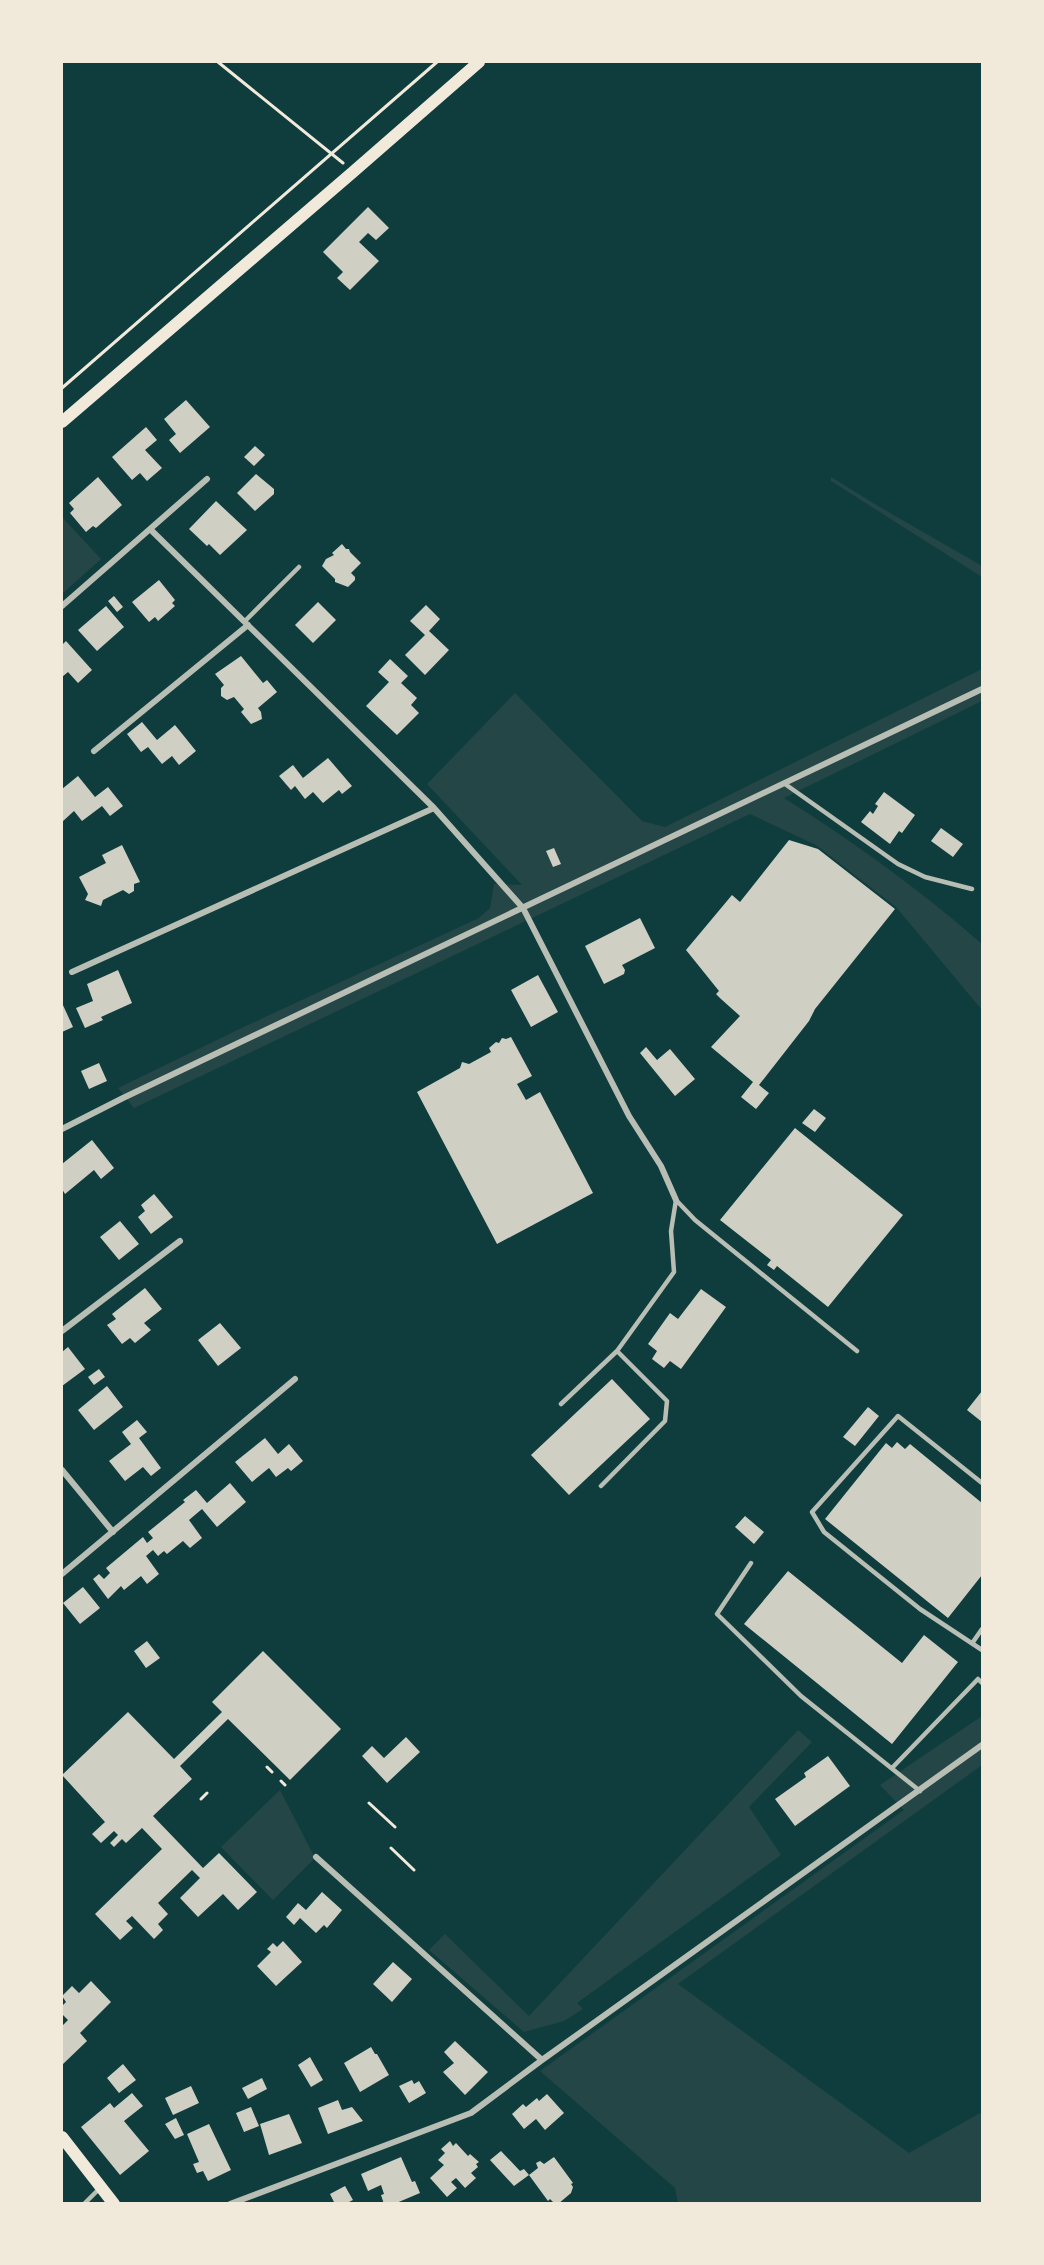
<svg xmlns="http://www.w3.org/2000/svg" width="1044" height="2265" viewBox="0 0 1044 2265" font-family="'Golos Text',sans-serif">
<style>
.green{fill:#244646}
.building{fill:#cfcfc3}
.lines{fill:none;stroke-linecap:round;stroke-linejoin:round}
.path{stroke:#f1e9da;stroke-width:3}
.service{stroke:#b8beb3;stroke-width:4.5}
.minor{stroke:#b8beb3;stroke-width:6}
.secondary{stroke:#f1e9da;stroke-width:12}
</style>
<rect width="100%" height="100%" fill="#0f3d3e"/>
<!-- green -->
<path class="green" d="M831,477L878,506L982,566V577L831,481Z
M62,517L101,559L62,594Z
M982,669V701L784,798C854,842 920,890 982,944V1010L896,907L816,845L750,814L134,1108L118,1088L250,1024L479,918L490,908L494,884L522,885L427,784L515,693L642,821L665,827Z
M982,1716V1765L678,1984L909,2153L982,2112V2203H678L675,2188L540,2071L904,1810L880,1785Z
M798,1730L812,1742L749,1807L781,1855L577,2003L583,2009L564,2021L524,2032L429,1950L445,1934L529,2016Z
M280,1790L315,1858L273,1900L221,1847Z"/>
<!-- building -->
<path class="building" d="M368,207L389,228L376,240L368,233L359,242L379,261L350,290L337,278L343,272L323,252Z
M186,400L210,427L180,453L169,440L176,434L164,419Z
M146,427L157,440L145,450L162,468L147,481L140,473L132,480L112,457Z
M255,446L265,455L254,466L244,457Z
M256,474L274,489V494L255,511L237,493Z
M98,477L122,505L96,528L93,526L86,532L70,513L74,509L69,503Z
M216,501L247,530L220,555L209,544L207,546L189,529Z
M342,544L346,549H349L350,552L361,563L351,573L355,577V580L348,587L335,582V579L322,566L326,559L334,555L332,553Z
M159,580L175,600L172,603L175,606L158,621L155,617L149,622L132,602Z
M114,596L123,607L117,612L108,601Z
M318,602L336,620L313,643L295,625Z
M426,605L440,619L429,631L449,650L425,675L405,655L425,635L410,621Z
M106,606L124,627L97,651L78,630Z
M66,641L92,670L78,683L68,672L62,677V645Z
M241,656L263,683L267,680L277,692L258,708L261,712L262,719L251,724L241,712L244,709L234,697L227,700L221,696V688L224,685L215,674Z
M390,659L408,676L401,683L417,698L411,705L419,713L397,735L366,706L389,682L378,672Z
M142,722L157,740L175,725L196,751L179,765L172,756L162,764L148,747L141,752L127,734Z
M328,758L352,786L342,794L339,790L323,803L313,792L305,799L295,786L291,790L279,776L293,765L303,778Z
M78,776L95,797L108,787L123,806L110,816L102,806L82,821L74,811L62,822V789Z
M884,792L915,815L902,833L899,831L890,844L861,822L870,811L873,814L878,806L875,804Z
M941,828L963,844L953,857L931,841Z
M789,840L818,849L895,909L815,1009L809,1021L759,1085L769,1093L756,1109L741,1097L753,1082L711,1047L740,1016L721,999L716,994L719,991L686,950L732,895L740,902Z
M122,845L140,882L134,884V891L129,894L123,890L103,900L101,906L85,900L88,894L79,877L106,863L102,855Z
M554,848L561,864L553,867L546,851Z
M640,918L655,948L622,965L625,970L624,974L604,984L585,946Z
M118,970L132,1003L101,1017L103,1020L85,1028L76,1008L93,1001L87,984Z
M538,975L558,1012L531,1027L511,990Z
M62,1003L73,1027L62,1032Z
M511,1037L532,1076L517,1084L526,1100L540,1092L593,1193L497,1244L417,1092L460,1068L462,1062L469,1064L491,1052L489,1048L496,1042L499,1043L502,1038L506,1039Z
M646,1047L657,1060L670,1049L695,1079L675,1096L640,1053Z
M99,1063L107,1081L89,1089L81,1071Z
M814,1109L826,1118L815,1132L802,1123Z
M795,1128L903,1215L828,1307L777,1266L774,1270L767,1265L771,1260L720,1220Z
M92,1140L114,1168L101,1179L94,1170L65,1194L62,1189V1164Z
M154,1194L173,1217L151,1234L138,1217L145,1211L141,1205Z
M120,1221L139,1244L119,1260L100,1237Z
M145,1288L162,1309L144,1323L151,1330L135,1343L130,1338L122,1344L107,1325L116,1319L112,1314Z
M701,1289L726,1307L681,1369L670,1361L664,1368L652,1359L657,1351L648,1344L670,1313L678,1319Z
M220,1323L241,1348L218,1366L198,1340Z
M68,1347L85,1369L62,1386V1352Z
M99,1369L105,1377L94,1385L88,1377Z
M612,1379L650,1419L569,1495L531,1455Z
M107,1386L123,1407L94,1430L78,1410Z
M982,1391V1422L967,1410Z
M868,1407L879,1416L855,1446L843,1437Z
M137,1420L147,1432L139,1438L161,1468L151,1476L143,1467L125,1481L109,1461L131,1444L122,1432Z
M265,1438L278,1454L289,1444L303,1461L291,1471L288,1468L276,1477L269,1468L252,1482L235,1462Z
M897,1442L905,1449L910,1444L982,1503V1575L948,1618L825,1519L886,1443L892,1448Z
M230,1483L246,1502L217,1527L202,1509L189,1520L202,1538L190,1548L183,1541L167,1554L164,1551L158,1556L153,1550L146,1556L159,1574L147,1584L141,1576L124,1590L121,1586L108,1599L93,1579L99,1574L104,1579L110,1573L106,1568L143,1537L147,1543L153,1538L148,1532L185,1502L183,1500L196,1490L207,1503Z
M745,1516L764,1532L754,1544L735,1527Z
M788,1571L902,1663L924,1635L958,1662L892,1744L744,1624Z
M83,1587L100,1608L80,1624L63,1603Z
M147,1641L160,1658L146,1668L134,1651Z
M263,1651L341,1729L290,1780L228,1719L180,1766L192,1779L153,1816L203,1868L219,1853L257,1892L238,1910L223,1894L198,1917L180,1898L200,1878L192,1870L158,1903L168,1914L158,1924L163,1930L154,1939L132,1916L126,1921L133,1928L120,1940L95,1914L162,1849L142,1828L126,1843L122,1839L114,1847L110,1843L118,1835L114,1831L101,1843L92,1834L105,1822L62,1775L128,1712L174,1759L222,1712L212,1702Z
M406,1737L420,1752L387,1783L362,1756L372,1746L384,1758Z
M828,1756L850,1786L795,1826L775,1799L806,1777L804,1773Z
M322,1892L342,1910L327,1928L324,1925L316,1933L300,1918L294,1925L286,1917L298,1903L306,1910Z
M283,1941L302,1962L276,1986L257,1966L271,1952L267,1949L273,1943L277,1947Z
M393,1962L412,1979L392,2002L373,1984Z
M91,1981L111,2002L80,2033L87,2041L62,2065V2026L68,2020L62,2014V2006L66,2002L62,1996L72,1986L79,1993Z
M455,2041L488,2072L465,2095L443,2072L454,2063L444,2052Z
M371,2047L375,2054H377L389,2075L360,2092L344,2063Z
M310,2057L323,2080L311,2087L298,2065Z
M123,2064L136,2080L119,2093L107,2078Z
M262,2078L267,2089L248,2099L242,2088Z
M412,2080L414,2084L419,2081L426,2093L409,2103L399,2086Z
M191,2086L199,2103L173,2115L165,2098Z
M132,2093L143,2106L124,2121L149,2151L120,2175L81,2127L110,2103L114,2108Z
M547,2094L564,2113L545,2130L536,2119L524,2129L512,2114L523,2104L526,2107L537,2098L539,2101Z
M338,2100L342,2110L352,2107L363,2121L328,2134L318,2108Z
M251,2107L259,2126L244,2132L236,2113Z
M289,2114L302,2143L269,2155L260,2124Z
M176,2118L184,2135L175,2139L165,2124Z
M209,2124L231,2170L208,2181L203,2171L197,2173L193,2164L199,2162L187,2134Z
M450,2141L453,2146L456,2143L468,2156L470,2154L479,2162L476,2164L478,2167L471,2173L476,2178L465,2188L456,2178L451,2182L457,2188L447,2197L430,2178L444,2165L438,2160L445,2153L441,2149Z
M501,2151L520,2171L524,2169L529,2175L514,2186L490,2160Z
M401,2157L412,2182L415,2181L420,2193L394,2204H384L381,2195L384,2194L381,2185L368,2191L361,2174Z
M554,2157L573,2183L571,2184L573,2187L571,2193L558,2204L554,2203L550,2199L548,2201L529,2175L538,2168L536,2163L540,2161L544,2164Z
M345,2186L353,2200L345,2204H335L330,2194Z"/>
<g class="lines">
<!-- path -->
<path class="path" d="M218,62L343,163
M62,388L437,62
M267,1767L272,1772
M281,1781L285,1785
M201,1799L207,1793
M369,1803L395,1827
M391,1848L414,1870"/>
<!-- service -->
<path class="service" d="M245,621L299,567
M785,784L898,864L925,877L972,889
M676,1200L695,1220L857,1351
M561,1404L617,1351L674,1272L671,1231L676,1200
M982,1483L898,1416L812,1512L824,1532L920,1609L982,1650
M601,1486L665,1421L667,1401L617,1351
M751,1563L717,1614L801,1696L920,1791
M973,1642L982,1629
M892,1768L978,1679L982,1683
M84,2204L99,2189"/>
<!-- minor -->
<path class="minor" d="M207,479L150,529L434,808L523,908L629,1116L661,1166L676,1200
M62,606L150,529
M94,751L248,625
M72,972L434,808
M62,1129L123,1098L982,689
M62,1331L180,1241
M62,1470L113,1532
M62,1574L295,1379
M316,1857L542,2060
M230,2204L471,2113L542,2060L982,1745"/>
<!-- secondary -->
<path class="secondary" d="M62,422L353,172L479,62
M62,2137L114,2204"/>
</g>
<!-- border -->
<rect width="1044" height="2265" fill="none" stroke="#f1e9da" stroke-width="126"/>
</svg>
